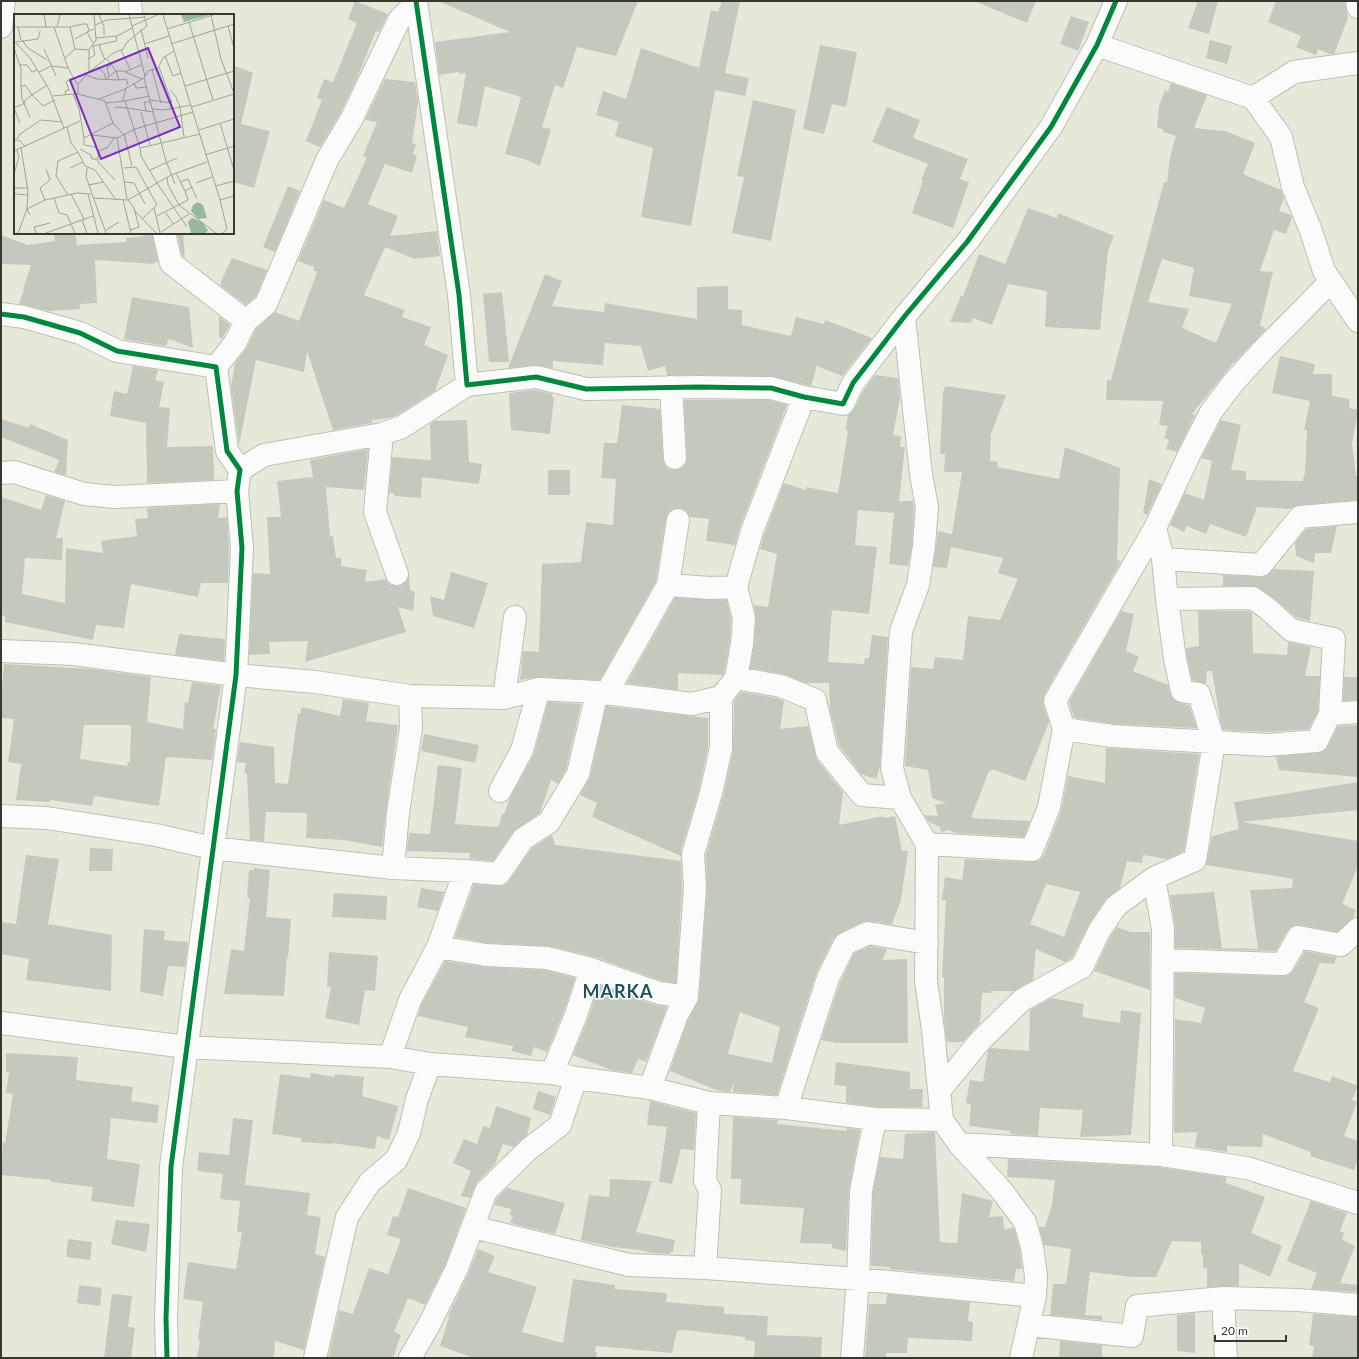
<svg xmlns="http://www.w3.org/2000/svg" width="1359" height="1359" viewBox="0 0 1359 1359" font-family="Lato,sans-serif">
<style>
.building{fill:#c4c9be;fill-rule:evenodd}
.lines{fill:none;stroke-linecap:round;stroke-linejoin:round}
.minor-casing{stroke:#bdbfb3;stroke-width:24}
.minor{stroke:#fbfcf9;stroke-width:22}
.cycleway-casing{stroke:#fff;stroke-width:8}
.cycleway{stroke:#00873e;stroke-width:5}
.labels{text-anchor:middle;stroke-width:3;stroke-linejoin:round;paint-order:stroke}
.district-label{font-size:18px;font-weight:bold;letter-spacing:1px;fill:#1c5360;stroke:#fff}
.inset-road{fill:none;stroke:#a0a395;stroke-width:1}
.view{fill:#7b2cbf;fill-opacity:0.15;stroke:#7b2cbf;stroke-width:2}
.inset-edge{fill:none;stroke:#37392e;stroke-width:2}
</style>
<rect width="100%" height="100%" fill="#e6e9da"/>
<!-- building -->
<path class="building" d="M355,1L388,14L379,32L376,31L358,76L340,114L320,147L306,141L322,100L317,98L324,79L333,82L357,23L348,19Z
M438,1H638L616,56L577,47L563,88L555,85L542,127L551,129L540,166L527,160L505,154L521,97L485,86L477,127L457,123L466,73L459,74V72L439,75L435,42L510,32Z
M722,1H740L725,73L749,78L745,96L715,90L691,226L641,217L653,148L615,136L619,122L596,115L603,91L626,99L641,48L699,68L711,10L718,12Z
M974,1H1036L1027,23Z
M1198,1H1218L1209,34L1188,28Z
M1276,1H1345L1348,18L1334,54H1330L1318,49L1316,55L1296,47L1301,36L1268,22Z
M1071,16L1089,22L1078,51L1060,44Z
M1210,40L1232,46L1227,64L1206,58Z
M820,45L857,52L846,107L832,104L824,134L803,129Z
M233,65L253,73L241,124L270,131L254,188L233,182Z
M385,79L415,82L418,102L412,143L416,145L413,154L417,156L412,173L385,164L368,204L398,216L390,236L437,231L440,256L415,259L385,247L364,295L405,310L402,317L431,327L424,345L448,355L435,391L396,416L389,418L372,420V423L333,430L307,351L304,372L256,360L239,445L231,387L235,363L246,349L256,329L275,312L299,321L317,272L313,270L314,267L298,261L324,200L344,208L367,157L363,156L377,122L365,120Z
M1171,83L1207,95L1194,128L1225,131L1255,143L1243,174L1281,190L1284,198L1279,211L1291,215L1292,218L1286,234L1274,230L1260,271L1273,272L1260,325L1266,329L1234,363H1233L1192,414L1195,415L1177,452L1166,449L1169,440L1164,438L1168,426L1159,425L1163,401L1106,400L1107,380H1111L1164,182H1167L1170,157L1176,136L1163,132L1164,130L1157,127L1159,106L1165,90L1168,92ZM1162,259L1194,268L1189,296L1232,304L1216,343L1182,328L1189,309L1148,302Z
M753,100L796,110L771,241L732,233L744,177L737,176Z
M887,107L920,120L913,138L968,159L960,179L969,182L953,228L912,213L923,181L921,180L928,164L872,142Z
M288,186L300,191L275,252L263,247Z
M1028,208L1057,218L1058,213L1114,236L1108,250L1100,330L1045,327L1047,291L1008,284L992,325L973,318L971,323L950,322L961,296H963L979,254L1005,264Z
M54,233H75L77,245L126,242V238L145,236V233H152L158,262H155L154,264L95,260L97,303L80,304V309L49,311L19,304L24,290L23,289L31,265L1,264V235L28,245L55,241Z
M177,233H183L185,258L182,256Z
M232,258L267,270L256,296L246,305L221,286V281Z
M545,274L562,281L552,306L604,312L605,303L697,319V287L728,286V309L742,310V325L791,336L796,317L824,324L825,320L872,338L842,376L817,366L811,386L771,376L667,375L665,366L648,371L641,346L605,343L603,365L553,361V368L535,365L508,368Z
M502,292L509,362H489L483,294Z
M132,297L189,307L193,348L169,339L166,346L124,339Z
M219,316L230,325L222,339L219,337Z
M1280,356L1315,364L1313,374H1332V396L1350,399L1349,408L1358,410L1352,444L1356,476H1358V500L1299,505L1290,509L1257,507L1246,537L1210,524L1206,534L1187,526L1184,532L1170,525L1185,493L1204,500L1212,461L1201,458L1221,420L1241,425L1231,470L1246,471V480L1303,481L1304,474L1305,475L1307,430H1304L1310,401L1272,393Z
M133,366L158,370L155,380L164,382L159,407L170,408L167,447L213,446L214,480L147,483L146,423L110,416L114,391L127,394Z
M875,375L898,378L900,398L893,435L901,436L900,447H905L899,501H913L914,508L912,545L908,566L889,564L894,513L858,510L855,545L877,547L869,614L832,610L828,662L864,664L865,658H869L872,635L888,637L880,766L876,779L861,774L839,746L830,710L829,683H806L783,674L750,668L754,645L756,619L754,605L768,607L777,554L760,549L764,535L784,483L806,490V487L838,493L848,431L846,430L848,415L854,409L864,390Z
M945,386L1006,395L991,434L990,461L998,462L997,467L1059,479L1065,447L1120,468L1117,560L1121,561L1120,563L1044,695L1043,705L1049,722L1025,781L992,769L991,772L989,771L971,818L1030,821L1024,837L956,833L949,830L941,832L940,827L929,822L924,815L938,816L935,805L946,803L932,798L928,770L905,766L911,667L933,669L935,657L963,660L968,616L1000,620L1018,579L998,573L1003,558L951,547L947,568L933,567L938,531L952,534L962,472H944L945,454H940L943,391H944Z
M535,390L552,394V397H554L550,434L511,430L509,393Z
M684,400H769L787,405L740,527L735,545L706,541L709,519L690,517L685,510L680,508L673,509L668,513L666,518L656,581L600,680L539,677L520,680L523,651L539,652L542,564L581,562L586,522L613,525L616,479L601,478L604,443H617L622,405L660,409L663,459L664,464L669,469L676,470L682,468L686,463L687,458Z
M1,419L29,428L30,424L68,440L66,475L54,472L59,460L1,437Z
M467,420L469,462L482,464L479,484L422,477L421,498L394,496V493H389L392,457L431,460L430,424L434,421Z
M368,449L364,490L326,487L330,536H333L336,558H341V566L367,570L365,582L386,579L389,584L394,586H401L406,582L409,577L410,590L415,592L413,611L398,607L406,632L305,662L308,641L269,642L270,654L249,655L253,573L270,574L267,517H281L277,481L313,477L310,460Z
M548,470H570V495H548Z
M1149,479L1162,484L1147,515L1143,513Z
M46,495L65,501L56,538H63L62,560L25,558L22,594L65,603L66,548L103,553L101,541L137,536L135,519L148,518L147,508L220,504L218,518L227,517L229,548L228,583H201L198,597L131,584L124,628L96,625L93,640L5,622V616L1,615V497L41,510Z
M1337,526L1331,553H1315L1314,563L1296,556L1295,543L1306,529Z
M1274,569L1314,571L1310,621L1297,618L1276,600L1260,588L1253,586H1223V575L1261,577L1266,576Z
M451,572L488,583L474,628L433,616L430,596L444,600Z
M675,598L727,600L731,619L730,642L724,673L723,675L678,673V690L627,683Z
M1121,611L1134,614L1126,651L1139,657L1133,671L1168,685L1170,694L1174,700L1180,703L1189,705L1197,728L1113,724L1074,718L1069,702Z
M1198,611H1249L1252,613L1253,653L1287,655L1288,642L1311,647L1305,676H1320L1318,711L1309,729L1268,732L1223,730L1220,719L1212,671H1207L1206,684L1192,680L1187,657L1186,648L1199,646Z
M179,634L225,639L224,661L175,655Z
M4,664L91,669L151,677L147,722L183,729L185,702L188,703L192,682L221,686L213,729H216L212,760L166,757L159,806L94,796L92,806L50,800V802L16,800L21,764L8,762L14,719L1,718V697ZM84,725H131L130,762H127L128,766L80,759Z
M1344,677H1358V700L1343,701Z
M741,692L777,698L784,701L780,729L808,726L817,760L843,792L839,825L878,817H886V818L895,816L902,851H908L901,900L892,924L895,925L870,921L863,922L840,933L834,938L816,974L777,1095L733,1092L734,1083L730,1092L719,1091L670,1071L688,1020L699,999L707,889L706,855L723,797L733,751L734,701ZM740,1012L780,1027L772,1063L728,1054Z
M343,699L369,703L366,721L398,725L386,811L382,847L344,840L306,838L307,813L266,812L264,841L250,840L247,774L244,773L246,763L237,762L240,742L274,747L275,783L288,784L298,713L300,714L302,707L340,716Z
M548,702L581,704L566,769L558,784L551,780L540,813L513,832L493,861L470,859V853L407,851L409,833L430,834L438,765L462,768L455,824L497,827L498,825L499,826L502,814H504L510,798L534,754Z
M606,706L708,718V747L699,790L681,850V856L592,817L597,803L580,795L590,777Z
M1358,725V777L1279,770L1276,757H1270L1318,753L1324,751L1328,746L1338,726Z
M424,734L479,745L475,763L421,751Z
M1106,748L1199,754L1184,851L1167,859L1143,855L1142,863L1127,861L1120,888L1106,899L1089,924L1072,958L1065,962L1036,949L1033,980L1014,991H991V993H982L980,1023L963,1042H947L944,1019V977H942L946,901L942,900L945,877L962,880L965,859L1031,862L1039,860L1044,855L1061,811L1068,776L1105,783ZM1046,884L1080,892L1064,937L1030,924Z
M1358,782V810L1242,822L1358,841V866L1342,904L1356,910L1353,918L1337,932L1300,925L1293,926L1287,931L1276,951L1175,948V927L1170,895L1214,892L1222,948L1258,949L1250,890L1292,888L1293,879L1206,865L1212,836L1239,829L1234,802Z
M552,835L555,845L681,861L682,888L676,983L662,981L595,957L550,946L487,943L455,937L474,884L498,886L505,885L509,881L532,848Z
M90,848L113,849L112,871H89Z
M26,855L59,859L48,924L112,935L111,991L26,980L29,959L1,954V922L16,924Z
M254,868L270,870L266,917L291,919L288,958L287,957L284,996L224,994L231,949L244,951L250,898L247,897L249,870H254Z
M421,888L444,892L438,911L417,907Z
M334,893L387,896L386,920L332,917Z
M1117,927L1131,932H1150V990L1094,971L1110,937Z
M144,929L165,931L164,940L188,942L185,967L168,966L163,996L140,992Z
M870,946L887,949L882,960L907,959L908,1043H837L821,1040L840,983L854,953Z
M1305,951L1337,957L1334,964L1320,963L1304,1002L1319,1008L1293,1071L1330,1082L1332,1076L1358,1086L1352,1100L1357,1102L1344,1136L1358,1141V1159L1354,1170L1310,1156L1311,1152L1263,1134L1262,1147L1227,1146V1152L1195,1147L1197,1132L1174,1133L1175,1019L1201,1023L1205,1008L1175,998V973L1283,976L1289,975L1294,970Z
M329,952L378,956L375,991L365,990L359,1025L325,1018L331,987H327Z
M445,961L485,967L545,970L575,978L564,1011L547,1052L534,1047L531,1056L512,1051L513,1046L465,1037L468,1027L418,1016L421,1005Z
M599,985L655,1005L667,1007L646,1062L638,1059L632,1073L611,1070L573,1055L588,1019Z
M1051,998L1084,1004L1082,1017L1120,1023L1121,1010L1141,1013L1131,1135L1080,1137L1083,1110L1040,1108L1038,1136L1010,1134V1131L969,1126L971,1104L966,1103L970,1080L983,1082L988,1050L991,1048L1029,1051L1030,1010Z
M6,1053L78,1057L76,1080L133,1087L131,1101L159,1105L157,1123L111,1118L107,1159L140,1164L134,1207L91,1201L93,1187L51,1182V1180L1,1175L3,1142L5,1143L13,1094L6,1093L9,1072H6Z
M836,1062L910,1072V1089H923L922,1107H876L846,1103V1086L834,1085Z
M311,1073L335,1077V1074L364,1077L362,1096L398,1106L389,1140L377,1136L375,1149L332,1143V1144L301,1142V1138L272,1134L280,1074L310,1078Z
M538,1091L556,1097L550,1115L533,1109Z
M650,1101L696,1113L694,1150L681,1149L672,1184L659,1182L667,1127L647,1125Z
M496,1106L531,1118L527,1135L514,1147L503,1144L495,1164L477,1182L470,1198L461,1196L471,1171L453,1163L464,1139L477,1144L483,1126L490,1128Z
M733,1117L778,1120L777,1124L847,1131V1128L860,1130L849,1189L846,1251L832,1248V1244L800,1243L804,1208L740,1204L741,1179H731Z
M233,1118L253,1120L245,1185L310,1193L307,1215L321,1217L315,1254L325,1257L304,1350L275,1341L274,1358H197L200,1340L198,1339L203,1302L183,1299L188,1262L236,1269L242,1232H237L240,1201L220,1199L223,1174L197,1171L199,1152L229,1155Z
M935,1132L940,1242L957,1243L962,1193L993,1201L989,1217L1003,1216L1004,1229L1014,1228L1020,1250L1022,1269H1016L1014,1281L889,1269L890,1267L871,1266L873,1192L880,1157L903,1159L905,1134Z
M1008,1159L1159,1167L1226,1177V1183L1265,1197L1251,1233L1282,1246L1270,1277L1239,1263V1286L1207,1287V1268H1203V1255H1201V1242L1172,1241L1156,1277H1133L1090,1272L1085,1315L1102,1316V1320L1050,1315L1053,1284H1066L1071,1249L1044,1245L1039,1227H1045L1052,1204L1055,1180L1007,1177Z
M610,1179L652,1181L636,1232L675,1240L673,1252H670V1254L652,1253L640,1250L613,1247L581,1240L589,1195L609,1197Z
M408,1188L466,1208L446,1263L425,1305L408,1298L394,1332L401,1335L393,1358H328L339,1310L353,1314L369,1268L388,1274L401,1239L387,1235L393,1216L398,1217Z
M507,1188L565,1203L555,1234L510,1223L513,1216L510,1215L511,1209L494,1205L497,1198Z
M1311,1201L1347,1213L1340,1231L1344,1233L1342,1240L1355,1246L1340,1283L1358,1285V1292L1311,1289L1317,1273L1287,1261Z
M116,1220L150,1224L146,1252L111,1244Z
M68,1239L92,1242L90,1260L66,1257Z
M478,1249L495,1256L488,1272L537,1287L522,1332L563,1343L573,1279L615,1285V1289L667,1293L666,1302L724,1307V1314L768,1316L767,1335L822,1337L821,1358H754L755,1341L745,1340V1337L684,1330L677,1331L672,1353L596,1346L595,1352H597L596,1358H474L440,1346L449,1317L448,1316L468,1274Z
M79,1285L102,1288L100,1306L77,1303Z
M112,1294L132,1296L128,1327L135,1328L131,1358H104Z
M887,1294L970,1302L968,1321L973,1322L972,1341L908,1338L907,1353H886V1358H865L869,1304H886Z
M1195,1313V1353L1177,1351V1315Z
M1313,1314L1358,1317V1358H1312L1314,1346L1309,1345Z
M1060,1341L1102,1345V1358H1059Z"/>
<g class="lines">
<defs>
<path id="minor" d="M130,1L131,15
M416,1L459,295L467,385L536,377L586,389L698,387L771,388L804,397L843,404L853,383L904,317L967,242L1051,127L1097,45L1116,1
M1357,1L1358,7
M1,27L4,1
M1097,45L1253,98L1281,137L1293,187L1311,231L1324,271L1358,321
M1253,98L1294,72L1358,63
M164,233L171,263L246,321
M1,314L24,317L80,333L117,351L216,367L227,451L240,470L237,491L242,548L236,675L171,1167L166,1319L167,1358
M904,317L921,474L927,507L924,546L918,585L901,631L892,768L900,798L927,844L926,981L933,1030L942,1120L959,1144L1002,1191L1025,1222L1032,1247L1036,1276L1035,1296L1021,1358
M216,367L235,343L246,321L266,304L327,160L351,120L399,20L416,3
M671,387L675,458
M382,434L375,512L397,574
M240,470L264,455L382,434L402,427L467,385
M1,473L14,472L84,494L115,497L237,491
M1163,559L1261,565L1300,517L1358,512
M668,585L710,588L736,587
M1167,599L1253,598L1268,609L1291,630L1334,639L1330,714
M1,651L73,654L236,675L315,682L410,696L504,698L539,689L597,692L692,704L721,697L736,678L742,644L744,618L736,587L752,531L804,397
M736,678L781,686L815,700L827,752L862,795L900,798
M606,694L668,585L678,520
M504,698L515,617
M1064,729L1055,701L1155,528L1189,455L1211,412L1233,383L1263,350L1331,281
M500,791L522,750L539,689
M1,816L47,818L156,835L212,848L393,868L465,871
M927,844L1032,850L1049,807L1064,729L1112,736L1214,742L1199,694L1182,691L1175,659L1167,599L1163,559L1155,528
M393,868L398,813L411,728L410,696
M1154,878L1195,860L1214,742L1268,745L1317,741L1330,714L1358,712
M438,947L486,955L547,958L591,969L576,1015L552,1073
M1163,960L1283,964L1298,937L1341,945L1358,929
M591,969L659,993L687,997
M1,1023L186,1047L390,1057L430,1064L552,1073L576,1078L650,1088L709,1103L786,1108L875,1119L942,1120
M390,1057L410,1000L438,947L465,871L499,874L523,839L549,822L578,774L597,692
M650,1088L677,1015L687,997L695,888L693,854L711,793L721,748V697
M939,1091L980,1041L1022,1000L1082,967L1099,931L1116,906L1154,878L1163,929L1161,1155
M786,1108L828,978L845,944L868,933L927,943
M959,1144L1161,1155L1247,1168L1358,1203
M473,1227L629,1265L705,1268L858,1279L1035,1296
M705,1268L710,1190L705,1181L709,1103
M1223,1298L1226,1358
M1029,1325L1132,1336L1137,1306L1223,1298L1298,1300L1358,1305
M315,1358L347,1217L370,1182L396,1160L409,1133L417,1099L430,1064
M410,1358L430,1323L457,1268L486,1191L529,1149L560,1125L576,1078
M852,1358L858,1279L861,1191L875,1119"/>
</defs>
<!-- minor casing -->
<use href="#minor" class="minor-casing"/>
<!-- minor -->
<use href="#minor" class="minor"/>
<defs>
<path id="cycleway" d="M416,1L459,295L467,385L536,377L586,389L698,387L771,388L804,397L843,404L853,383L904,317L967,242L1051,127L1097,45L1116,1
M1,314L24,317L80,333L117,351L216,367L227,451L240,470L237,491L242,548L236,675L171,1167L166,1319L167,1358"/>
</defs>
<!-- cycleway casing -->
<use href="#cycleway" class="cycleway-casing"/>
<!-- cycleway -->
<use href="#cycleway" class="cycleway"/>
</g>
<g class="labels">
<!-- district labels -->
<g class="district-label">
<text x="618" y="998">MARKA</text>
</g>
</g>
<!-- overview -->
<g transform="translate(14 14)">
<rect width="220" height="220" fill="#e6e9da"/>
<path d="M167,1H195L170,8ZM184,188L189,191L193,204L184,205L177,197L179,191ZM178,204L188,208L194,216L192,219H177L174,208Z" fill="#98b79f"/>
<path class="inset-road" d="M30,1L32,13M85,1L90,12V21M115,1L131,62M149,1L206,186L213,215L209,219M197,1L207,45L220,79M175,8L199,86M81,11L93,6L131,3M118,12L143,1M214,12L220,34M0,13H56L69,10H73L75,17L80,15M4,13L7,26M40,13L54,54L63,70M43,13L46,1M56,13L61,35L75,36M127,15L134,44M153,15L199,1M73,18L79,29M82,24L103,22L118,14M61,25L75,17M8,26L14,34L33,46M0,27L16,44L35,75L50,114M2,28L24,25L26,17M130,30L155,22M157,30L220,10M85,31L91,46M0,34L7,55V73L11,71L18,81L33,71M30,35L42,62M107,36L116,55M151,42L159,62L167,59M51,44L61,35M74,45L81,41L79,32L102,27L103,22M93,45L102,57H111M5,51H13L18,58L23,56M127,51L111,58L128,65M83,53L90,59L92,64M138,55L147,89M25,58L37,52L54,54M75,58L98,40L109,35L113,28L133,12L130,1M72,61L83,65L105,66M95,63L93,53L97,51M130,64L152,147L161,170M91,66L102,57L105,66L112,65L114,71M120,69L122,74L133,73M171,72L220,57M7,73L8,85L16,103M156,76L162,83L166,93L170,123M64,80V70L75,58V36L82,26L80,1M52,81L51,77L55,76L52,68L59,64M39,82L60,80H64L91,87L99,109L70,124L65,95L59,80M85,85L111,75L130,64L134,57L144,54L149,44L160,37M109,86L112,74M136,86L158,89L145,53M111,87L135,82M91,89L111,87L126,134L186,120M101,93L113,94M178,93L220,80M0,94L11,89V86L18,81L29,92L41,86M0,94L6,109M113,94L139,98M139,95L150,96L177,91M132,97L130,88H136M127,98L136,131M99,109L109,120M206,109L220,156M53,113L57,129L64,138M185,116L220,105M110,120L118,152M78,121L103,124M70,124V131L81,133L84,137V148L101,166M0,125L6,127L11,132M3,125L6,120L27,106L48,108M126,134L127,142L143,169L173,213M66,135L77,141L78,145H83M0,137L66,107M84,137L93,134L100,124M191,141L220,132M56,154L69,148M73,154L72,163L78,179M110,154L122,153L143,191L128,205M136,156L163,144M162,159L171,177M0,160L5,143L3,136M153,163L154,171L165,191L202,219M110,168L120,169L131,190M166,168L174,165L183,185M0,169V188M182,169L198,163M74,171L90,168M202,172L220,167M0,174H14M26,174L36,166L32,155M26,174L31,186M1,180L14,181M57,180L70,205M74,180L84,219M54,181L42,162L44,147L64,138L71,152L81,156L102,186M40,184L45,199L53,201L61,219M80,184L114,186L157,161L193,148M113,185L103,124L121,115L179,98M109,186L117,219M114,186L120,194L125,213L116,216M206,186L220,182M140,194L146,219M121,197L142,219M152,199L159,210M16,201L13,195L31,186L63,179L78,180L92,219M143,202L174,186L171,177L178,173M68,206L73,219M92,216L105,208M147,218L175,200M4,219L13,195L14,177L7,134M22,219L20,213L36,209M32,219L79,202"/>
<path class="view" d="M134,34L166,113L87,145L56,66Z"/>
<rect width="220" height="220" class="inset-edge"/>
</g>
<!-- border -->
<rect width="1359" height="1359" fill="none" stroke="#37392e" stroke-width="4"/>
<!-- scale -->
<path d="M1215 1335v6h71v-6" fill="none" stroke="#37392e" stroke-width="2"/>
<text x="1221" y="1335" font-size="12" fill="#37392e" stroke="#ffffff" stroke-width="3" paint-order="stroke">20 m</text>
</svg>
